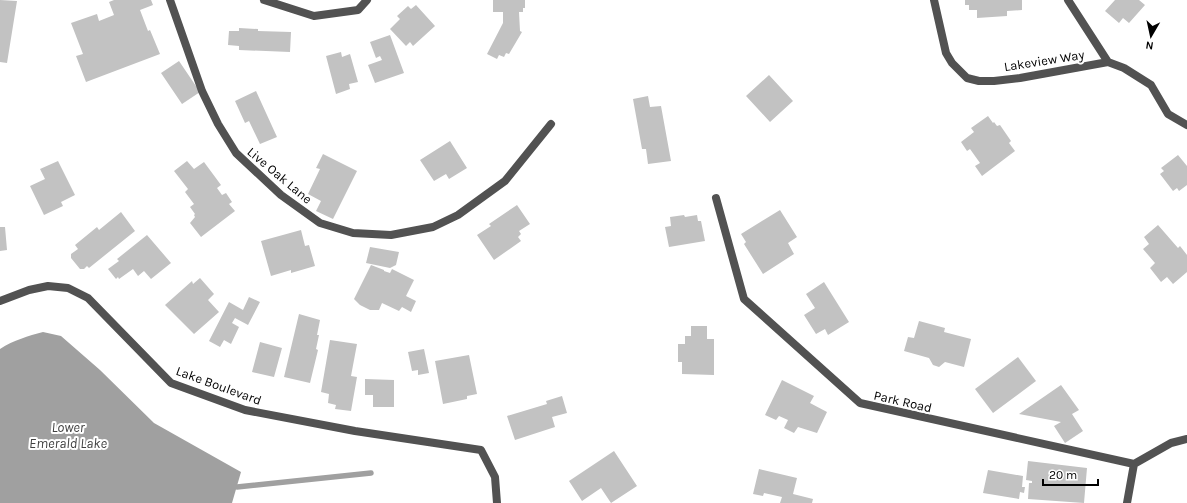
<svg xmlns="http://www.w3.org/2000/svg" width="1187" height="503" viewBox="0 0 1187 503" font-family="Karla,sans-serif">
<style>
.water{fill:#a0a0a0}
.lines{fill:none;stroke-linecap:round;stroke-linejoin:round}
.stream{stroke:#a0a0a0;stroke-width:5.5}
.building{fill:#c2c2c2}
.street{stroke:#525252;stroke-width:8}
.labels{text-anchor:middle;stroke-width:4;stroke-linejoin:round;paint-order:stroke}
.street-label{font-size:13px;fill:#000;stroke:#fff}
.water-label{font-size:14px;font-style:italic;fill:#414141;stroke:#fff}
</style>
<rect width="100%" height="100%" fill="#fff"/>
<!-- water -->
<path class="water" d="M43,332L61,336L100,370L154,423L241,472L232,503H0V349C14,340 28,336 43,332Z"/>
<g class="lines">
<!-- stream -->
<path class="stream" d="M237,487L371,473"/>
</g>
<!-- building -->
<path class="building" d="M0,0L17,1L7,63L0,62Z
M114,0H151L153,5L140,10L148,31L150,30L160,54L86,82L76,56L83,54L71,23L97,14L99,21L114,15L109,2Z
M493,0H525V8H523V12H519L520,31L522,32L509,54L506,53L504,57L499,55L497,59L487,54L503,23V12H493Z
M965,0H1022V10L1007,11V16L977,18V10H969V5H965Z
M1115,0H1139L1145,5L1129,23L1123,18L1119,23L1105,11Z
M416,5L435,26L413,46L410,42L406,46L390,29L400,19L397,16L408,6L411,9Z
M239,28L258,29V31L291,32L290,52L239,50V46L228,45L229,31H239Z
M390,35L404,73L375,83L368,65L382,60L380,56L376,58L370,42Z
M341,52L342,57L350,54L358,82L349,84L350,89L336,94L326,56Z
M179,61L200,92L182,104L161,73Z
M769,75L793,101L770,122L746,96Z
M256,91L277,137L260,144L249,121L245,123L235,101Z
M648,96L650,107L661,106L671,161L648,164L646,149H642L633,99Z
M988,116L993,123L994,122L997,126L1000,125L1011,141L1009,143L1015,151L982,176L975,166L980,163L970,149L967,151L961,142L974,132L971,128Z
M450,141L467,168L449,179L446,174L434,181L420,160Z
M323,154L357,171L333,219L316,211L321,201L308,194L320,169L316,168Z
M1178,155L1187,166V185L1179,191L1177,188L1173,191L1160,174L1164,171L1161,168Z
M58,161L75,195L61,202L63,206L44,215L30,186L45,179L40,169Z
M187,161L194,169L204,162L221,185L217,188L222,195L226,193L232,202L229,204L235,211L201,237L190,223L195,217L194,215L195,214L190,207L194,204L185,192L188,189L174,171Z
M517,205L530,224L519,231L521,234L518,237L521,241L494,260L477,235L491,226L489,224Z
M780,210L797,237L788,243L794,254L763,274L744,244L746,242L741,234Z
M121,212L135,231L89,268L87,266L84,269H80L71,258V254L78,249L75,245L97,227L99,230Z
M684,215L685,217L697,215L698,221H701L705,241L669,247L665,227L671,226L670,217Z
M1158,225L1178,248L1180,246L1187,255V272L1173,284L1167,277L1161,282L1150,268L1155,263L1143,249L1149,244L1144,237Z
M0,227H5L7,250L0,251Z
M301,230L305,246L309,245L315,266L291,273V270L271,276L261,241Z
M147,235L171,263L151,279L144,271L138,276L133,269L119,279L118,277L116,279L108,269L119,261L117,259Z
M370,247L399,252L396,265L390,268L366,263Z
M371,265L384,270V271L390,273L392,269L414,280L406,296L416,301L411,312L402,307L399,311L382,303L379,310H370L360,305L354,299Z
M200,278L214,294L208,300L219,312L194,334L165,305L192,281L193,284Z
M824,282L849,322L828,335L825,329L816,334L804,315L815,308L806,294Z
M249,297L260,302L248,325L235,318L232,323L239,327L231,344L224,340L220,347L209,341L229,302L243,310Z
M299,314L320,320L317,335H319L316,349L318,350L310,383L284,377Z
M919,321L945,328L944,332L971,339L964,367L945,362L939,367L933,365L929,358L904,351L908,337L914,338Z
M691,326H707V339H714V375L682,374V362H678V344H685V336H691Z
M330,340L357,344L351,376L357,377L351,411L335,409L336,405L328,403L329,394L321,392Z
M260,342L282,348L274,377L252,372Z
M424,349L429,373L418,375V370L412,371L408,352Z
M469,355L477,394L467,396V399L443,404L435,361Z
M1018,357L1036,381L993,413L975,389Z
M365,379L394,380V407H373V395H365Z
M782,380L814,396L810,403L827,412L817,433L798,427L794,433L784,428L788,420L779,416L776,420L765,415Z
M1061,385L1079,410L1072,414L1083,431L1065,443L1054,426L1061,422L1019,414Z
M562,396L567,413L552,417L555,427L515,440L507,416L547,404L546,401Z
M614,451L637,486L611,503L601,488L582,501L569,481Z
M1028,461L1087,468L1084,503L1028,499L1029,483H1032V481L1026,480Z
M759,469L797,478L793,494L813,499L812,503H780L782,497L764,493L763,496L753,494Z
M988,470L1023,476L1022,487H1025L1024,493L1020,492L1019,499L983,493Z"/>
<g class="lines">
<!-- street -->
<path class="street" d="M170,0L202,91L218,124L236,153L281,195L320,223L353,233L391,235L433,227L458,215L505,181L551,124
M264,0L314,16L358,10L367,0
M934,0L946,53L952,63L967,78L979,81H994L1020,78L1108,62L1124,68L1151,85L1168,114L1187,125
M1068,0L1108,62
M716,198L744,299L860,403L1134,464L1127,503
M0,301L29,290L48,286L68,288L88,298L171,383L245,410L355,431L481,450L495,477L497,503
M1134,464L1171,443L1187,439"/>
</g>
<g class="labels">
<!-- street labels -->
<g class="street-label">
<text transform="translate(1044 60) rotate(-9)" y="5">Lakeview Way</text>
<text transform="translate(280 175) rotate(40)" y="5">Live Oak Lane</text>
<text transform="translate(219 385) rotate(20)" y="5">Lake Boulevard</text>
<text transform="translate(903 401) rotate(13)" y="5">Park Road</text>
</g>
<!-- water labels -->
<g class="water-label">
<text x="68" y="432">Lower<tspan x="68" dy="16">Emerald Lake</tspan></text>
</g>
</g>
<!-- north arrow -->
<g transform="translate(1151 36) rotate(189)" stroke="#ffffff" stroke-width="3" paint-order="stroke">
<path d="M0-3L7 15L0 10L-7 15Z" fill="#000000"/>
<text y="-6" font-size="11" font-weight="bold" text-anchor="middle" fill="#000000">N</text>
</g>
<!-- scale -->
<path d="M1043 479v6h55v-6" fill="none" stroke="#000000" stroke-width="2"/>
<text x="1049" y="479" font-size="12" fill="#000000" stroke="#ffffff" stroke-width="3" paint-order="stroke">20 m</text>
</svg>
